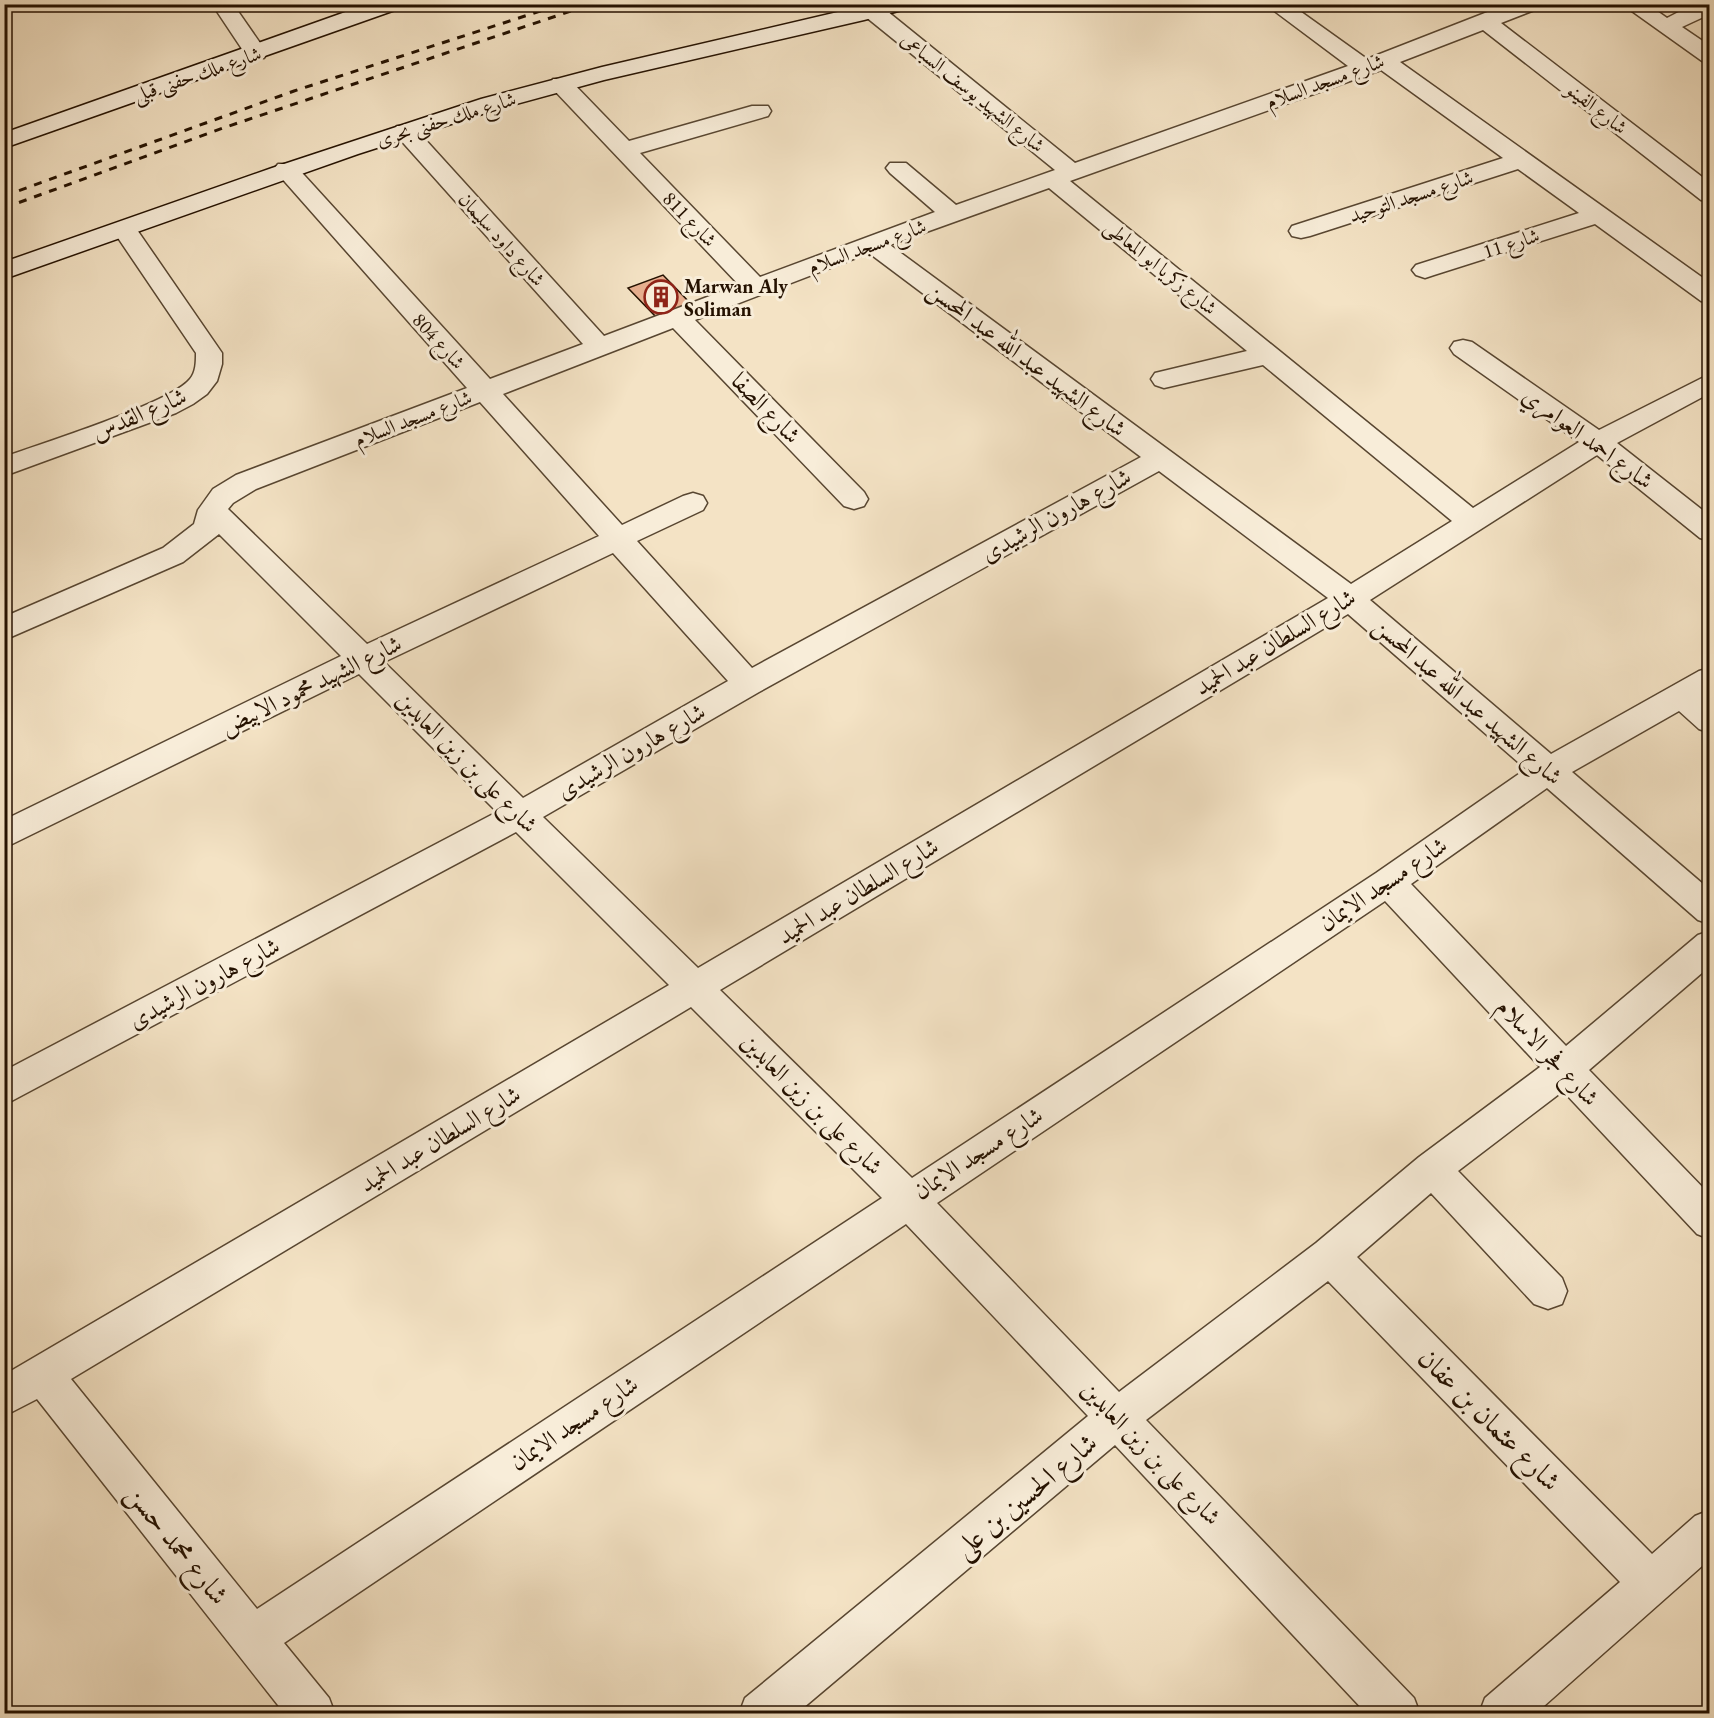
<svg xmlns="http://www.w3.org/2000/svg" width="1714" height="1718" viewBox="0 0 1714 1718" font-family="'EB Garamond',Amiri,serif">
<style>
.building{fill:#e7af8f;stroke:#241100;stroke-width:1.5}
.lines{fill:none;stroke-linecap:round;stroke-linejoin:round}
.street-casing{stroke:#584631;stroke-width:3}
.secondary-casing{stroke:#241100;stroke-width:3}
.street{fill:#f8edd9;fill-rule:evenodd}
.secondary{fill:#f8edd9;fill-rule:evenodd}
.rail{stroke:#241100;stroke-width:3;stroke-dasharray:8 8;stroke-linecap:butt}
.labels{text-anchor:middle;stroke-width:6;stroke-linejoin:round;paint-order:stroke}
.far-street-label{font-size:20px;fill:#241100;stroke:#f8edd9}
.far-poi-label{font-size:20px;font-weight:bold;fill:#241100;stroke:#f8edd9;text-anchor:start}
.street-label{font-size:24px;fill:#241100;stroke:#f8edd9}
.near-street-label{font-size:28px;fill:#241100;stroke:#f8edd9}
</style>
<rect width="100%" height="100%" fill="#f4e3c5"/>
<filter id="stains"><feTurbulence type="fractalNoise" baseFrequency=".00333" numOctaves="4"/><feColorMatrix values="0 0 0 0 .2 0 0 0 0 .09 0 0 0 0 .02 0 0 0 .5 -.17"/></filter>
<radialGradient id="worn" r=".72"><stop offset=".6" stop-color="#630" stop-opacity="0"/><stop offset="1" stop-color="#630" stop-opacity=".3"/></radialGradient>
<!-- building -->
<path class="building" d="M663,275L693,306L659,320L628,288Z"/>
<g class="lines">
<defs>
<path id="street" d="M212,4H233L267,53L264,58H248Z
M1265,4H1290L1367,59L1508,4H1539L1537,9L1501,23L1710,183V202L1701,200L1483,30L1400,62L1710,283V303L1701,301L1595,224L1434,275L1425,278L1416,275L1412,270L1416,265L1579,213L1518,169L1310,236L1301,238L1292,236L1289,231L1292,226L1503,158L1381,70L1070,181L1473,508L1579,442L1454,354L1450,348L1454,342L1463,340L1472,342L1599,430L1710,374V393L1617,443L1710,516V541L1700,538L1597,455L1370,600L1551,754L1699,671L1710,668V693L1703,697L1710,703V733L1699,729L1679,711L1572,772L1710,890V924L1698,920L1547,788L1411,884L1566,1046L1698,935L1710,931V966L1589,1070L1710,1195V1239L1697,1234L1563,1091L1458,1171L1562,1278L1567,1291L1562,1304L1548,1309L1534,1304L1431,1193L1357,1257L1652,1554L1695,1516L1710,1510V1559L1535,1714H1479L1485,1698L1620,1582L1328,1281L1146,1420L1414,1698L1420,1714H1367L1115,1445L796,1714H739L745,1698L1088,1416L906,1224L284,1643L329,1698L335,1714H285L37,1399L4,1416V1375L669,985L516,832L4,1105V1071L497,812L359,674L4,848V820L341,656L219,534L183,562L4,640V617L163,548L194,524L198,510L213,489L236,475L467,388L278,174L274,169L278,164H294L490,379L583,344L397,136L393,131L397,126H413L604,336L739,285L553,89L550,84L553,79H569L629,141L752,106H768L771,111L768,116L640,153L760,277L935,212L890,173L886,168L890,163H906L956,205L1055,170L866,17L863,12L866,7H882L1075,163L1348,66ZM1049,188L1247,351L1155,373L1151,379L1155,385L1164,388L1263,365L1452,521L1351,584L890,245ZM869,253L1141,457L752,668L637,541L703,510L707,503L703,496L693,493L683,496L622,525L503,394L673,328L844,506L854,509L864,506L868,499L864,492L695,320ZM480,402L599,536L367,644L228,509L233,503L256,489ZM1159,471L1328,598L698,968L543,817L759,692ZM613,553L728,681L523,798L384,662ZM1348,614L1526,769L1376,873L912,1178L720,990ZM1385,901L1540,1067L1419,1157L1316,1243L1119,1392L937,1203ZM691,1007L882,1198L257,1609L71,1379Z
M1622,4H1647L1667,18L1694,4H1710V14L1682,27L1710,46V63L1702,61Z
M124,222L133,224L222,353V364L217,381L207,394L193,404L176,413L4,476V457C40,444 171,403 190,379C196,372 196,362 196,353L112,229L115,224Z"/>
<path id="secondary" d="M368,4H400L398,9L4,148V133Z
M872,4H908L906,9L864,20L604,80L498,109L358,154L4,279V262L272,168L481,99L602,67Z"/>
</defs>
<!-- street casing -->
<use href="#street" class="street-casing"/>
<!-- secondary casing -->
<use href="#secondary" class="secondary-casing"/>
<!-- street -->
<use href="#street" class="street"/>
<!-- secondary -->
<use href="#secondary" class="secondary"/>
<!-- rail -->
<path class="rail" d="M4,196L294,91L562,4
M4,208L223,128L592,4"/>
</g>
<!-- icons -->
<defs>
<symbol id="building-ring" viewBox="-11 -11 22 22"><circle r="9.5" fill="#f8edd9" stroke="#8f2418" stroke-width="1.5"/><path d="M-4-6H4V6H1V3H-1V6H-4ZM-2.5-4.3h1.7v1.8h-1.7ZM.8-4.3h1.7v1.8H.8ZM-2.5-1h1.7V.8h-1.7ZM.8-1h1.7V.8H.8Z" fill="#8f2418"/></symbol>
</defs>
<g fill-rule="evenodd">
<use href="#building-ring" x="642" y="278" width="38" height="38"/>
</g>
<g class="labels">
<!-- far-street labels -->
<g class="far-street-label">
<text transform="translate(197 74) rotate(-19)" y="7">شارع ملك حفنى قبلى</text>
<text transform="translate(1325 81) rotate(-20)" y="7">شارع مسجد السلام</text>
<text transform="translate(973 92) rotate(39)" y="7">شارع الشهيد يوسف السباعى</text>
<text transform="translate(1597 108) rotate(38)" y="7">شارع الفينو</text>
<text transform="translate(446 119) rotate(-17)" y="7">شارع ملك حفنى بحرى</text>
<text transform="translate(1411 196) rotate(-18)" y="7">شارع مسجد التوحيد</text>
<text transform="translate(690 219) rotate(46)" y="7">شارع 811</text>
<text transform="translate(502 239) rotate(48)" y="7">شارع داود سليمان</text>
<text transform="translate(1511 243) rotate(-18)" y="7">شارع 11</text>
<text transform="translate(867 246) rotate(-20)" y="7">شارع مسجد السلام</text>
<text transform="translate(1161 267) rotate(39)" y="7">شارع زكريا ابو المعاطى</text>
<text transform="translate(439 341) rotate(48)" y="7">شارع 804</text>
<text transform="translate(413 418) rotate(-21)" y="7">شارع مسجد السلام</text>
</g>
<!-- far-poi labels -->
<g class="far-poi-label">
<text x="684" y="293">Marwan Aly<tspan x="684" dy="23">Soliman</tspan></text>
</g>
<!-- street labels -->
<g class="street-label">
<text transform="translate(1027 359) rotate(37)" y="8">شارع الشهيد عبد الله عبد المحسن</text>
<text transform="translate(766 408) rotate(46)" y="8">شارع الصفا</text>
<text transform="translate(139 414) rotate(-23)" y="8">شارع القدس</text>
<text transform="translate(1588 438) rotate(36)" y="8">شارع احمد العوامري</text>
<text transform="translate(1056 515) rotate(-29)" y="8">شارع هارون الرشيدى</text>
<text transform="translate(1275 642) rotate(-31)" y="8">شارع السلطان عبد الحميد</text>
<text transform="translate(311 685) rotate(-26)" y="8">شارع الشهيد محمود الابيض</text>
<text transform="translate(1468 701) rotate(41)" y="8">شارع الشهيد عبد الله عبد المحسن</text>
<text transform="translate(631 751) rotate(-30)" y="8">شارع هارون الرشيدى</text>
<text transform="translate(467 762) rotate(45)" y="8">شارع على بن زين العابدين</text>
<text transform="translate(1383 884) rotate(-34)" y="8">شارع مسجد الايمان</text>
<text transform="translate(858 891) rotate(-31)" y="8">شارع السلطان عبد الحميد</text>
<text transform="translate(204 983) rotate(-28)" y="8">شارع هارون الرشيدى</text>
<text transform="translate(1548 1052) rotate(47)" y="8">شارع فجر الاسلام</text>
<text transform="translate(812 1104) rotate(45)" y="8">شارع على بن زين العابدين</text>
<text transform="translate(440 1139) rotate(-31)" y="8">شارع السلطان عبد الحميد</text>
<text transform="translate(978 1153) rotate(-33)" y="8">شارع مسجد الايمان</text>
<text transform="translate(574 1423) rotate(-34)" y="8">شارع مسجد الايمان</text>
<text transform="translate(1151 1453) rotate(46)" y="8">شارع على بن زين العابدين</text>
</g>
<!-- near-street labels -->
<g class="near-street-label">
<text transform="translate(1490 1419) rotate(45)" y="10">شارع عثمان بن عفان</text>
<text transform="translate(1025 1495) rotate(-40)" y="10">شارع الحسين بن على</text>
<text transform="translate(178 1544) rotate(51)" y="10">شارع محمد حسن</text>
</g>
</g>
<!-- margin -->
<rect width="1714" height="1718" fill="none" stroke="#f4e3c5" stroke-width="24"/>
<rect x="6" y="6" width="1702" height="1706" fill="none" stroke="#241100" stroke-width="3"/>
<rect x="12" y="12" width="1690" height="1694" fill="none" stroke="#241100" stroke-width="1.5"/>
<rect width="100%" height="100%" filter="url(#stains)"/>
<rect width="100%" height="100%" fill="url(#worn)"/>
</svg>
